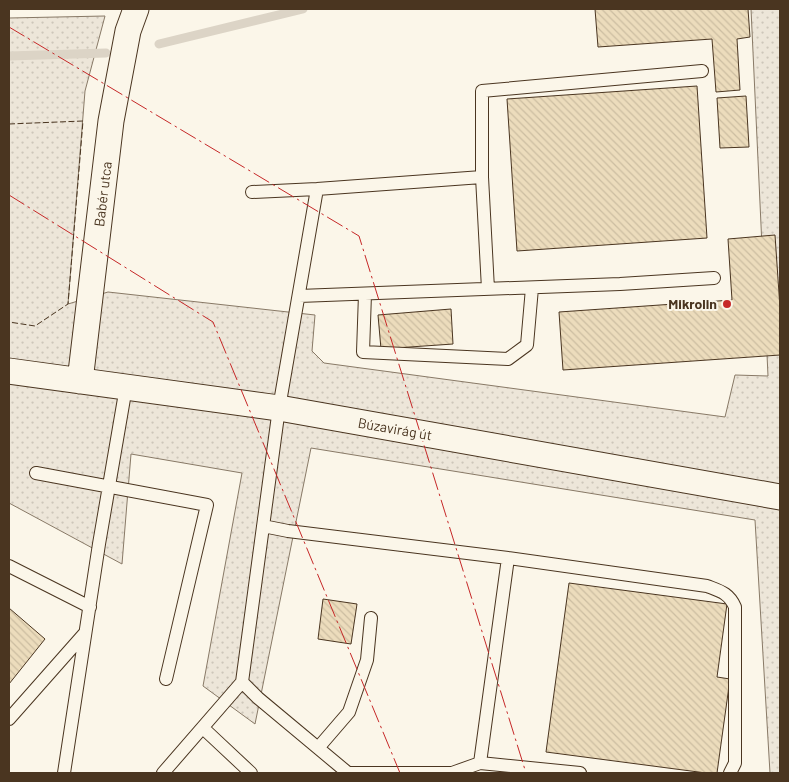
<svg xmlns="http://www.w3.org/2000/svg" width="789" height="782" viewBox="0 0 789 782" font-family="Barlow,sans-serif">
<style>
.grass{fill:url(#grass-dots);stroke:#887966}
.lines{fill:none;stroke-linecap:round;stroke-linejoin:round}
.stream{stroke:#dcd4c6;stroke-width:9}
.building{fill:url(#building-back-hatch);stroke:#4a3520}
.lane-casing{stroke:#4a3520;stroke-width:14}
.street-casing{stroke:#4a3520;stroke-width:27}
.lane{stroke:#fbf6e9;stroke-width:12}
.street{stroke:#fbf6e9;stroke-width:25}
.fence{stroke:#4a3520;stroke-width:1;stroke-dasharray:6 2.5;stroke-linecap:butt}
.power{stroke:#c62828;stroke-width:1;stroke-dasharray:18 4 2.5 4;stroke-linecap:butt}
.poi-dot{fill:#c62828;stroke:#fbf6e9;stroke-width:2}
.labels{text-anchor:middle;stroke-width:4;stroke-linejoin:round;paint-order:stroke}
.street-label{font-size:14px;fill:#4a3520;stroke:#fbf6e9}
.poi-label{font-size:14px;font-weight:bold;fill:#4a3520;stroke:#fbf6e9;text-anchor:end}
</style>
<defs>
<pattern id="grass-dots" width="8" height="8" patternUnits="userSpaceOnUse" patternTransform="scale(1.25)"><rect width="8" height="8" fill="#ede6d9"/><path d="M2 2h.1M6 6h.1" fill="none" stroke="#cdc6ba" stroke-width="1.8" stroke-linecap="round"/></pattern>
<pattern id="building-back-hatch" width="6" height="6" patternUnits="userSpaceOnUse" patternTransform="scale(1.25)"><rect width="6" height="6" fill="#ecdcbc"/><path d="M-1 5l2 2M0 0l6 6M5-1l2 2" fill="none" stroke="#ccbda1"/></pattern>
</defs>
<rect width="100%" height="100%" fill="#fbf6e9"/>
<!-- grass -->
<path class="grass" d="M751,9H780V773H770L755,520L311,448L255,724L203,686L242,473L131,454L122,564L9,503V18L105,16L85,91L68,304L108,292L315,315L312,351L324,363L725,417L735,375L768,376Z"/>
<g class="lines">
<!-- stream -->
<path class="stream" d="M159,44L303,9
M9,56L106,53"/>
</g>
<!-- building -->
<path class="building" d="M595,9H748L750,37L737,39L740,90L716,92L712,39L598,47Z
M697,86L707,238L517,251L507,99Z
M746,96L749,147L720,148L717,98Z
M775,235L780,308V355L563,370L559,312L732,300L728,239Z
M451,309L453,344L381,349L378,315Z
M569,583L727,604L717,677L730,679L717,773H706L546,752Z
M323,599L357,604L351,644L318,639Z
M9,608L45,639L9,684Z"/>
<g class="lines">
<defs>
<path id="lane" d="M252,192L317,189L482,177
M488,289L482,177V91L702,71
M365,294L363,352L508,359L527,345L532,288
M299,296L620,284L714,278
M36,473L207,505L166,679
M263,526L288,531L508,558L707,586C720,591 729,593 735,607V763L730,773
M508,558L480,763L580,773
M9,566L90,607
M242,682L258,698L348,773
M9,719L85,633
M203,728L251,773
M318,748L349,712L367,660L371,618
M64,773L99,544L126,387
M163,773L242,682L279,408L317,189
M348,773H452L480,763"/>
<path id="street" d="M9,371L279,408L780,497
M80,381L111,121L128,31L136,9"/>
</defs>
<!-- lane casing -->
<use href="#lane" class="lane-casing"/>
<!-- street casing -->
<use href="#street" class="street-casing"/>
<!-- lane -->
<use href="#lane" class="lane"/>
<!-- street -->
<use href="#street" class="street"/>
<!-- fence -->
<path class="fence" d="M9,124L83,121L68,304L35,326L9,322"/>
<!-- power -->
<path class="power" d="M9,27L359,236L526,773
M9,195L213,322L400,773"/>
</g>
<!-- markers -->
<circle class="poi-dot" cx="727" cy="304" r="5"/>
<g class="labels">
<!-- street labels -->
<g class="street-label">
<text transform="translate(103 194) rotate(-83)" y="5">Babér utca</text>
<text transform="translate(395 429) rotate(10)" y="5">Búzavirág út</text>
</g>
<!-- poi labels -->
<g class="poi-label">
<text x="717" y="309">Mikrolin</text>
</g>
</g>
<!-- border -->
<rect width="789" height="782" fill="none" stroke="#4a3520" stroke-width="20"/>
</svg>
